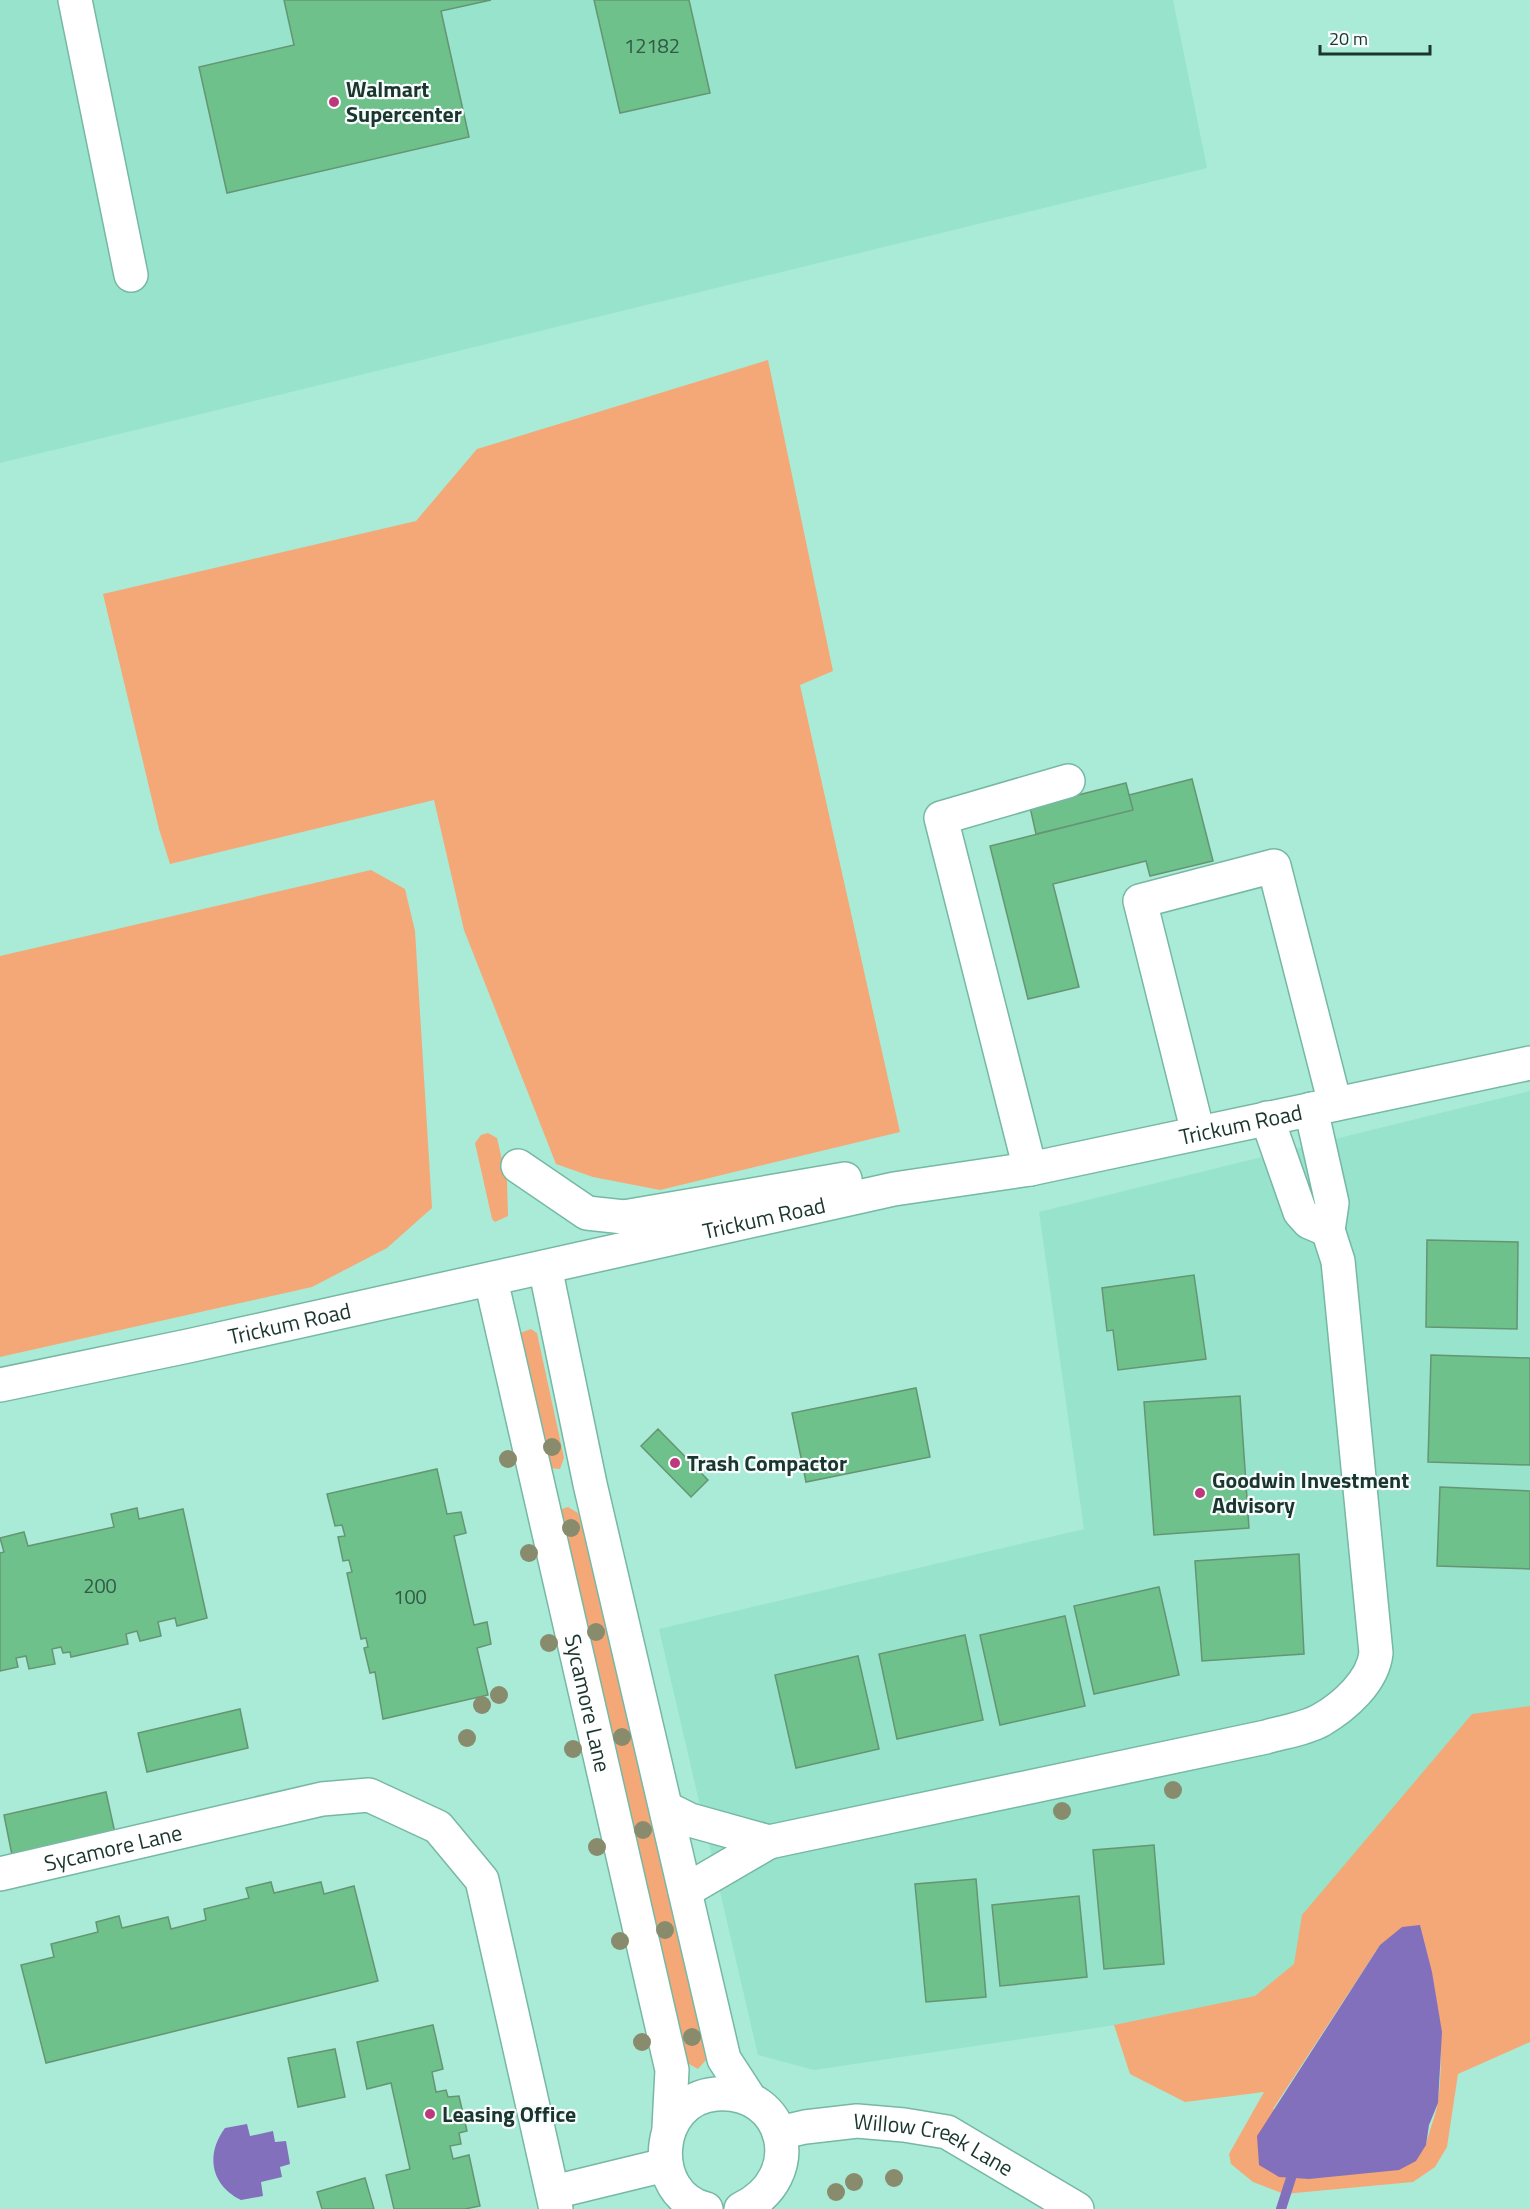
<svg xmlns="http://www.w3.org/2000/svg" width="1530" height="2209" viewBox="0 0 1530 2209" font-family="'Titillium Web',sans-serif">
<style>
.built{fill:#97e3cc}
.green{fill:#f5a877;fill-rule:evenodd}
.water{fill:#8270bc}
.lines{fill:none;stroke-linecap:round;stroke-linejoin:round}
.stream{stroke:#8270bc;stroke-width:10}
.building{fill:#6ec18a;stroke:#659574;stroke-width:1.5}
.minor-casing{stroke:#77b8a5;stroke-width:36}
.minor{stroke:#fff;stroke-width:33}
.tree{fill:#898b6d}
.poi-dot{fill:#bd387c;stroke:#f7fefc;stroke-width:2}
.labels{text-anchor:middle;stroke-width:4.5;stroke-linejoin:round;paint-order:stroke}
.number-label{font-size:20px;fill:#305946}
.poi-label{font-size:22px;font-weight:bold;fill:#1b362f;stroke:#f7fefc;text-anchor:start}
.street-label{font-size:22px;fill:#1b362f;stroke:#f7fefc}
</style>
<rect width="100%" height="100%" fill="#a9ebd7"/>
<!-- built -->
<path class="built" d="M0,0H1173L1207,168L0,463Z
M1530,1091V1752L1377,1986L814,2070L758,2055L659,1629L1084,1529L1039,1212Z"/>
<!-- green -->
<path class="green" d="M768,360L833,671L800,685L900,1132L660,1190L593,1177L556,1164L464,930L434,800L170,864L159,829L103,594L416,521L477,449Z
M371,870L405,889L415,931L432,1208L387,1248L312,1287L0,1357V956Z
M488,1133L497,1138L507,1182L508,1216L495,1222L492,1219L475,1143L481,1135Z
M531,1329L537,1333L564,1458L560,1469L549,1468L520,1333Z
M568,1507L578,1513L582,1527L667,1880L706,2060L698,2069L687,2063L558,1516L562,1509Z
M1530,1706V2042L1458,2074L1447,2147L1435,2167L1413,2182L1284,2194L1253,2182L1231,2164L1229,2154L1264,2092L1185,2102L1130,2074L1114,2025L1255,1996L1294,1964L1302,1915L1472,1714ZM1420,1926C1436,1986 1446,2039 1438,2101C1436,2116 1429,2130 1426,2145L1273,2109L1380,1945Z"/>
<!-- water -->
<path class="water" d="M1420,1925L1432,1972L1442,2032L1438,2103L1429,2125L1426,2145L1416,2161L1399,2170L1309,2179L1279,2177L1259,2165L1257,2136L1380,1945L1402,1927Z
M247,2124L250,2136L273,2131L275,2142L286,2141L290,2164L280,2167L282,2177L261,2182L263,2196L241,2200C211,2185 205,2155 225,2128Z"/>
<g class="lines">
<!-- stream -->
<path class="stream" d="M1281,2209L1291,2178"/>
</g>
<!-- building -->
<path class="building" d="M284,0H491L441,11L469,137L227,193L199,67L294,45Z
M594,0H689L710,93L620,113Z
M1192,779L1213,861L1150,876L1146,861L1053,884L1079,987L1028,999L990,846L1133,810L1129,795Z
M1126,783L1133,810L1036,834L1030,807Z
M1427,1240L1518,1242L1517,1329L1426,1327Z
M1194,1275L1206,1359L1118,1370L1113,1330L1107,1331L1102,1288Z
M1431,1355L1530,1358V1465L1428,1462Z
M916,1388L930,1457L806,1482L792,1413Z
M1240,1396L1249,1528L1154,1535L1144,1402Z
M658,1429L708,1480L691,1497L641,1446Z
M437,1469L447,1514L461,1512L466,1533L454,1536L474,1625L487,1622L491,1644L477,1648L488,1695L383,1719L375,1672L370,1673L364,1648L368,1647L366,1638L361,1639L347,1573L352,1572L349,1560L343,1561L338,1537L345,1536L342,1525L335,1526L327,1494Z
M1440,1487L1530,1491V1569L1437,1566Z
M137,1508L139,1519L183,1509L207,1618L177,1626L175,1618L158,1622L161,1636L140,1641L137,1631L126,1634L128,1644L71,1657L70,1652L63,1653L61,1647L52,1649L55,1664L29,1669L26,1656L16,1658L18,1667L0,1671V1553L4,1552L0,1538L24,1532L28,1546L114,1527L111,1514Z
M1299,1554L1304,1654L1202,1661L1195,1561Z
M1159,1587L1179,1675L1094,1694L1074,1606Z
M1065,1616L1085,1706L1000,1725L980,1635Z
M965,1635L983,1720L897,1739L879,1654Z
M858,1656L879,1749L796,1768L775,1675Z
M240,1709L248,1748L147,1772L138,1733Z
M106,1792L115,1833L12,1855L4,1815Z
M1154,1845L1164,1964L1104,1969L1093,1850Z
M976,1879L986,1997L926,2002L915,1884Z
M271,1882L274,1893L321,1882L324,1894L354,1886L378,1981L46,2063L21,1965L54,1957L51,1944L98,1932L96,1922L119,1916L122,1928L168,1917L171,1929L206,1920L204,1909L249,1898L246,1888Z
M1079,1896L1087,1977L1000,1986L992,1905Z
M433,2025L443,2069L432,2072L436,2092L446,2090L448,2097L459,2096L467,2131L459,2133L461,2144L450,2146L453,2159L469,2155L480,2206L465,2209H394L386,2175L410,2169L391,2083L367,2089L357,2042Z
M335,2049L345,2097L298,2107L288,2058Z
M365,2178L374,2209H322L317,2192Z"/>
<g class="lines">
<defs>
<g id="minor">
<path d="M75,0L131,275"/>
<path d="M1267,1118L1300,1212L1309,1222L1328,1230L1332,1203L1311,1109"/>
<path d="M1198,1133L1140,901L1274,866L1335,1104"/>
<path d="M518,1166L587,1213L624,1217L845,1179"/>
<path d="M1030,1169L941,818L1068,781"/>
<path d="M545,1267L590,1484L724,2059L750,2099"/>
<path id="s1" d="M491,1280L672,2070L669,2127"/>
<path id="s2" d="M0,1385L188,1346L894,1189L1030,1169L1530,1063"/>
<path d="M666,1808L690,1820L769,1842L685,1891"/>
<path d="M769,1842L1266,1737C1283,1732 1305,1729 1321,1720C1345,1706 1373,1681 1376,1653L1338,1261L1328,1230"/>
<path id="s3" d="M0,1874L322,1799L369,1795L438,1827L482,1880L556,2209"/>
<path id="s4" d="M779,2133L805,2127L857,2121L904,2125L947,2132L1077,2209"/>
<path d="M554,2192L665,2165"/>
<path d="M706,2209C647,2194 654,2099 716,2094C786,2088 809,2177 741,2209"/>
</g>
</defs>
<!-- minor casing -->
<use href="#minor" class="minor-casing"/>
<!-- minor -->
<use href="#minor" class="minor"/>
</g>
<!-- trees -->
<g class="tree">
<circle cx="552" cy="1447" r="9"/>
<circle cx="508" cy="1459" r="9"/>
<circle cx="571" cy="1528" r="9"/>
<circle cx="529" cy="1553" r="9"/>
<circle cx="596" cy="1632" r="9"/>
<circle cx="549" cy="1643" r="9"/>
<circle cx="499" cy="1695" r="9"/>
<circle cx="482" cy="1705" r="9"/>
<circle cx="622" cy="1737" r="9"/>
<circle cx="467" cy="1738" r="9"/>
<circle cx="573" cy="1749" r="9"/>
<circle cx="1173" cy="1790" r="9"/>
<circle cx="1062" cy="1811" r="9"/>
<circle cx="643" cy="1830" r="9"/>
<circle cx="597" cy="1847" r="9"/>
<circle cx="665" cy="1930" r="9"/>
<circle cx="620" cy="1941" r="9"/>
<circle cx="692" cy="2037" r="9"/>
<circle cx="642" cy="2042" r="9"/>
<circle cx="894" cy="2178" r="9"/>
<circle cx="854" cy="2182" r="9"/>
<circle cx="836" cy="2192" r="9"/>
</g>
<!-- markers -->
<g class="poi-dot">
<circle cx="334" cy="102" r="6"/>
<circle cx="675" cy="1463" r="6"/>
<circle cx="1200" cy="1493" r="6"/>
<circle cx="430" cy="2114" r="6"/>
</g>
<g class="labels">
<!-- number labels -->
<g class="number-label">
<text x="652" y="53">12182</text>
<text x="100" y="1593">200</text>
<text x="410" y="1604">100</text>
</g>
<!-- poi labels -->
<g class="poi-label">
<text x="346" y="97">Walmart<tspan x="346" dy="25">Supercenter</tspan></text>
<text x="687" y="1471">Trash Compactor</text>
<text x="1212" y="1488">Goodwin Investment<tspan x="1212" dy="25">Advisory</tspan></text>
<text x="442" y="2122">Leasing Office</text>
</g>
<!-- street labels -->
<g class="street-label">
<text dy="8" stroke="none"><textPath href="#s2" startOffset="1268">Trickum Road</textPath></text>
<text dy="8" stroke="none"><textPath href="#s2" startOffset="782">Trickum Road</textPath></text>
<text dy="8" stroke="none"><textPath href="#s2" startOffset="296">Trickum Road</textPath></text>
<text dy="8" stroke="none"><textPath href="#s1" startOffset="434">Sycamore Lane</textPath></text>
<text dy="8" stroke="none"><textPath href="#s3" startOffset="116">Sycamore Lane</textPath></text>
<text dy="8" stroke="none"><textPath href="#s4" startOffset="160">Willow Creek Lane</textPath></text>
</g>
</g>
<!-- scale -->
<path d="M1320 45v9h110v-9" fill="none" stroke="#1b362f" stroke-width="3"/>
<text x="1329" y="45" font-size="18" fill="#1b362f" stroke="#f7fefc" stroke-width="4.5" paint-order="stroke">20 m</text>
</svg>
